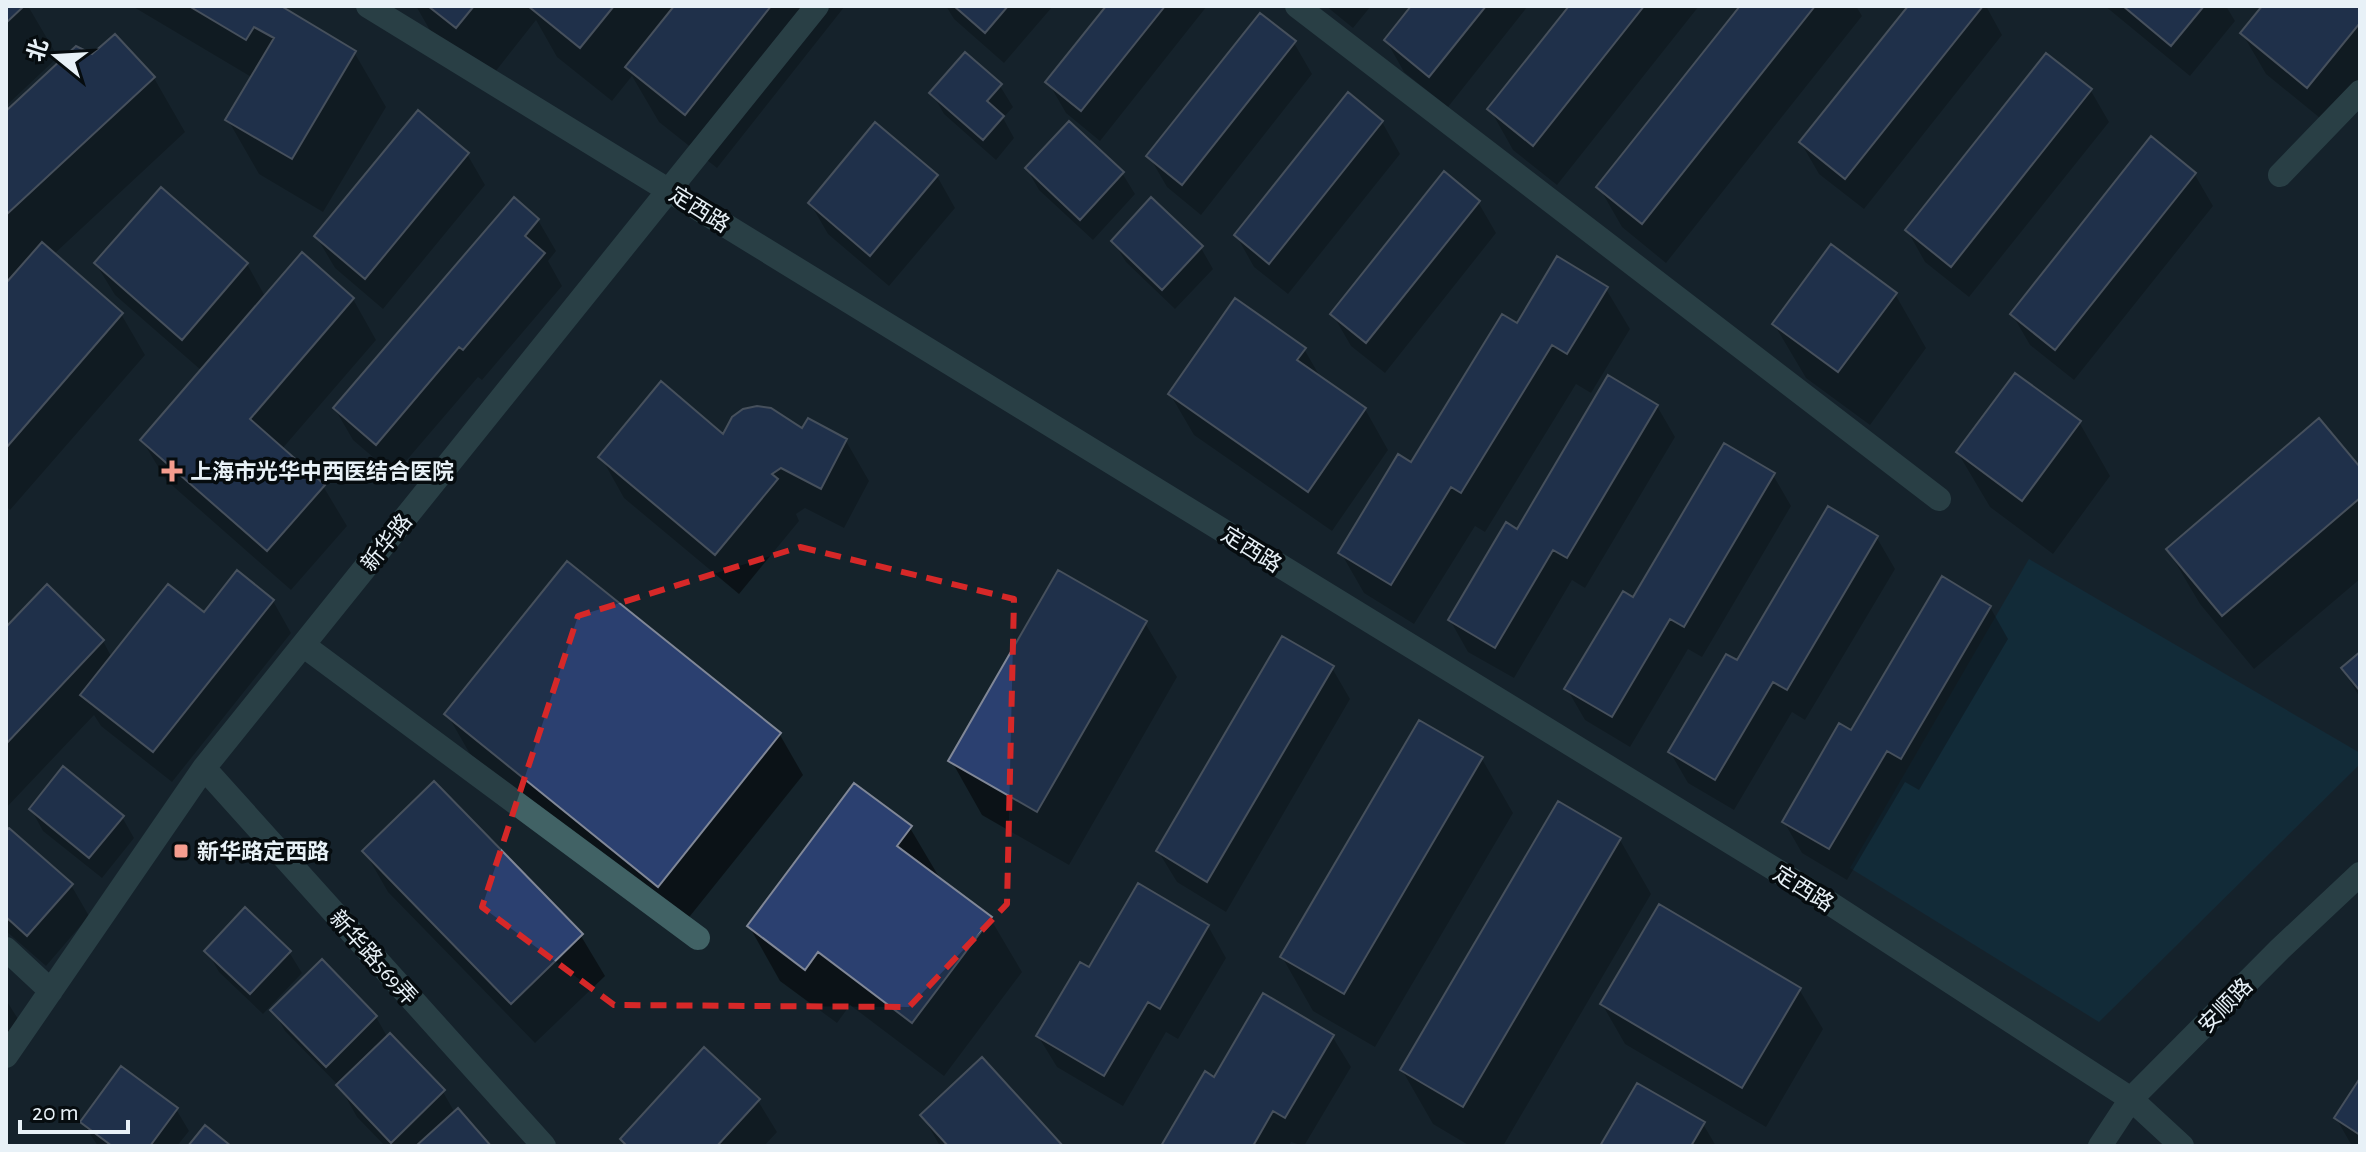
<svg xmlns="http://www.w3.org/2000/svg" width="2366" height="1152" viewBox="0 0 2366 1152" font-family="'Alegreya Sans','Noto Sans SC',sans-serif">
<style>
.green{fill:#0f3548}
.shadow{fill:#0007}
.building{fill:#2b4070;stroke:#808797;stroke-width:2}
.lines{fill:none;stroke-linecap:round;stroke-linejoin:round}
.minor{stroke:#416265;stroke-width:24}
.marked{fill:none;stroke:#d62828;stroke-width:6;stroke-dasharray:16 10;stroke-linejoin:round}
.poi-dot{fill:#f59d8f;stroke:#060c0f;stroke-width:3}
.labels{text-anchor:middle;stroke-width:7;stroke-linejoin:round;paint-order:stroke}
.street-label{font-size:22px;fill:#e8f1f7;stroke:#060c0f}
.poi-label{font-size:22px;font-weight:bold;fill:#e8f1f7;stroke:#060c0f;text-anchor:start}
</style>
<rect width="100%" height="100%" fill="#15232b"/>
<!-- green -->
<path class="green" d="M2029,559L2360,753V764L2099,1022L1850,868Z"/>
<!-- shadow -->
<path class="shadow" d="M6,6H28L58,57L6,106Z
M132,6H283L287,13L354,52L386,107L323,212L259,174L228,120L253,78Z
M416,6H845L717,168L659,122L632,76L612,101L557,57L536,20L488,81L435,39Z
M946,6H1053L1004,63L954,19Z
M1108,6H1207L1100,141L1066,113L1048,82Z
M1326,6H1371L1353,28Z
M1413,6H1528L1448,107L1404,72L1386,40Z
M1572,6H1699L1557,185L1513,150L1490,109Z
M1743,6H1856L1862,16L1666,263L1622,227L1599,187Z
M1910,6H1986L2002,35L1864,209L1819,174L1801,143Z
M2105,6H2226L2235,21L2190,76Z
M2261,6H2360V91L2331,127L2266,74L2242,33L2263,8Z
M1294,43L1312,74L1201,215L1167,187L1149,156Z
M154,78L185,132L53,255L121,314L145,355L10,510L6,506V114Z
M1000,86L1013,107L1003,118L1014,138L996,160L944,114L932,93Z
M2091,91L2109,122L1969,297L1925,262L1907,230Z
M1382,122L1400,154L1288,294L1254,267L1236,235Z
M876,125L937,176L955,208L889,286L828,234L810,203Z
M2151,139L2195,175L2213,206L2074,380L2030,345L2012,314Z
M467,154L485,185L383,309L335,268L316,236Z
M1027,169L1122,173L1135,194L1093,240L1039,190Z
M1478,202L1496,233L1385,373L1351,346L1333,315Z
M538,220L556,251L548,261L562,286L482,380L478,377L394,475L353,440L335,409Z
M1113,241L1201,248L1213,269L1175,309L1126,262Z
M303,255L353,299L376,340L282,449L323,486L347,526L291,590L166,480L142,440L202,371L115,295L96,264H247L266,298Z
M1606,289L1630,329L1591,393L1576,384L1485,532L1475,526L1414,624L1364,593L1341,553L1517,326Z
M1895,294L1926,348L1870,425L1806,378L1774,324Z
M1304,349L1322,380L1365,409L1388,450L1332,531L1194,435L1170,394Z
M1657,406L1675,437L1585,588L1572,580L1514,678L1468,652L1450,620L1518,532Z
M2079,422L2110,476L2053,554L1990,507L1958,453Z
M803,431L846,441L869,481L844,528L805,508L796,514L799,521L739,594L624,498L601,457L724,437Z
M2360,470V579L2254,669L2200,604L2168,550Z
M1773,475L1791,506L1702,657L1688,649L1630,747L1585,720L1567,689L1634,600Z
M1877,538L1895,569L1805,720L1792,712L1734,810L1688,783L1670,752L1738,663Z
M273,601L291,633L172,782L101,726L94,715L6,808V630L103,641L112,658L204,615Z
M1990,607L2008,639L1919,790L1905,782L1847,880L1802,853L1784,822L1851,733Z
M1145,623L1177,677L1069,865L982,815L951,760Z
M2360,654V698L2343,669Z
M1332,668L1350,699L1226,912L1177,882L1158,851Z
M447,714L780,735L803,775L682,926L470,754Z
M1482,759L1513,813L1375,1047L1313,1011L1282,957Z
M434,784L581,936L605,976L535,1043L388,892L365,852Z
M31,809L122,817L134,838L102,878L43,831Z
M910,828L942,882L990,918L1022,972L944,1076L850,1005L837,1023L780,981L749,926Z
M6,834L71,885L89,916L46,966L6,931Z
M1620,840L1651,894L1503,1146H1470L1433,1124L1402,1070Z
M1208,926L1226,958L1178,1039L1166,1032L1123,1106L1057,1067L1038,1036L1089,970Z
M207,951L289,952L302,973L263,1014L219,972Z
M1799,989L1823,1029L1766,1127L1625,1044L1602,1004Z
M6,1000L20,1022L6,1037Z
M273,1010L376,1017L388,1038L443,1092L455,1113L488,1146H385L357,1117L340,1087L285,1031Z
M1332,1036L1351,1067L1304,1146L1291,1142L1289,1146H1163L1215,1079Z
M704,1050L758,1101L777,1132L764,1146H626L622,1139Z
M2360,1081V1146H2352L2336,1118Z
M176,1109L189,1131L177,1146H98L82,1122Z
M922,1115L1061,1146H940Z
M1703,1124L1716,1146H1602Z"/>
<!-- building -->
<path class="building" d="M6,6H24L6,23Z
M189,6H281L356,51L292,159L225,120L274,38L254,27L246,40Z
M428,6H474L456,28Z
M528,6H614L580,48Z
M674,6H771L685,115L625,67Z
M954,6H1008L985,33Z
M1106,6H1165L1081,111L1045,82Z
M1411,6H1486L1429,77L1384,40Z
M1569,6H1644L1533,146L1487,109Z
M1740,6H1815L1642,224L1596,187Z
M1908,6H1983L1845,179L1799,142Z
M2123,6H2204L2171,46Z
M2262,6H2360V23L2307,88L2240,33Z
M1260,13L1296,41L1182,185L1146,156Z
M115,34L155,77L6,215V111L76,46L92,54Z
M965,52L1002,84L987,101L1004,116L983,140L929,93Z
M2046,53L2092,89L1951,267L1905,230Z
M1348,92L1383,121L1269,264L1234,235Z
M418,110L469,153L365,279L314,236Z
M1069,121L1124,172L1080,220L1025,168Z
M875,122L938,175L870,256L808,203Z
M2151,136L2196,173L2055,350L2010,314Z
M1444,171L1480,201L1366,343L1330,314Z
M161,187L248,263L182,340L94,263Z
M514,197L539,219L525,236L545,253L463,350L459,347L376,445L333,408Z
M1151,197L1203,246L1162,290L1111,241Z
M42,242L123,313L6,448V283Z
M1831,244L1897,293L1838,372L1772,324Z
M302,252L354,298L250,419L325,485L267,551L140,440Z
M1557,256L1608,287L1567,354L1552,345L1461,493L1451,487L1391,585L1338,553L1398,454L1411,462L1502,314L1517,323Z
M1235,298L1306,348L1297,360L1366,408L1308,492L1168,394Z
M2015,373L2081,421L2022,501L1956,452Z
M1608,375L1658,405L1567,558L1553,550L1495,648L1448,620L1506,522L1517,529Z
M661,381L723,434L732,417L743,409L757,406L771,408L802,428L808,418L847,439L821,489L781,468L772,474L778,479L715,555L598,457Z
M2319,418L2360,467V498L2222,616L2166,549Z
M1724,443L1775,473L1684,627L1670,619L1612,717L1564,689L1623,591L1633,597Z
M1828,506L1878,536L1787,690L1773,682L1715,780L1668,752L1726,654L1737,660Z
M567,561L781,733L658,887L444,714Z
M237,570L274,600L153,752L80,695L168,584L204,612Z
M1058,570L1147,621L1037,812L948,761Z
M1942,576L1991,606L1901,759L1887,751L1829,849L1782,822L1839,723L1851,730Z
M47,584L104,640L6,744V627Z
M1282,636L1334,666L1207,882L1156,851Z
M2360,652V691L2341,668Z
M1419,720L1483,757L1344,994L1280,957Z
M63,766L124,816L89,858L29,809Z
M434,781L583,934L511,1004L362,851Z
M854,783L912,826L897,846L992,917L912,1023L818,952L805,970L747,926Z
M1558,801L1621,838L1463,1107L1400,1070Z
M9,828L73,884L27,936L6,917V831Z
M1138,883L1209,925L1160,1009L1148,1002L1104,1076L1036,1036L1080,962L1089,967Z
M1659,904L1801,988L1742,1088L1600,1004Z
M245,907L291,951L250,994L204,951Z
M322,959L377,1016L326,1067L270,1010Z
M1263,993L1334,1035L1285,1118L1273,1111L1253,1146H1161L1205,1071L1214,1077Z
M390,1033L445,1090L391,1143L336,1085Z
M704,1047L760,1099L717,1146H627L620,1139Z
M982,1057L1063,1146H948L920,1115Z
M121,1066L178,1108L150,1146H112L80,1122Z
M2360,1078V1135L2334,1118Z
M1637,1083L1705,1122L1691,1146H1600Z
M458,1108L491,1146H416Z
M205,1125L231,1146H188Z"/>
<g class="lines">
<!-- minor -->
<path class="minor" d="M368,6L1828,902L2131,1099L2182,1146
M1297,6L1939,499
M2280,175L2360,92
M303,645L698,938
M204,768L544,1146
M6,949L51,991
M6,1056L204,768L817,6
M2100,1146L2131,1099L2280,949L2360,874"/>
</g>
<!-- marked area -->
<path d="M0 0H2366V1152H0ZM800,547L1014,599L1007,904L909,1007L614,1005L482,907L578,616Z" fill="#15232b" fill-opacity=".55" fill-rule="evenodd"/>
<path class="marked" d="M800,547L1014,599L1007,904L909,1007L614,1005L482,907L578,616Z"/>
<!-- markers -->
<g class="poi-dot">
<path d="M168 459h8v8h8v8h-8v8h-8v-8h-8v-8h8z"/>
<rect x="173" y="843" width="16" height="16" rx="4"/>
</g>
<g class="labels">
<!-- street labels -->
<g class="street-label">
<text transform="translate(700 209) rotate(32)" y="8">定西路</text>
<text transform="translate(386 542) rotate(-51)" y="8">新华路</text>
<text transform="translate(1252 549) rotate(32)" y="8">定西路</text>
<text transform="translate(1804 888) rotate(32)" y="8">定西路</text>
<text transform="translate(374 957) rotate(48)" y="8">新华路569弄</text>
<text transform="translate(2225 1005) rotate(-46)" y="8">安顺路</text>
</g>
<!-- poi labels -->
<g class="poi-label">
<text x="190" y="479">上海市光华中西医结合医院</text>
<text x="197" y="859">新华路定西路</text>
</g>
</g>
<!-- border -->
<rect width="2366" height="1152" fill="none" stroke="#e8f1f7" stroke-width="16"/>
<!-- north arrow -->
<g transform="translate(56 56) rotate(288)" stroke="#060c0f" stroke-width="6" paint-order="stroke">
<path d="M0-6L14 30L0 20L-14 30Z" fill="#e8f1f7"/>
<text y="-12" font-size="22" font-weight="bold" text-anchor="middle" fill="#e8f1f7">北</text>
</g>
<!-- scale -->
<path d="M20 1120v12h108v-12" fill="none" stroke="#e8f1f7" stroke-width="4"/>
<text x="32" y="1120" font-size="24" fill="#e8f1f7" stroke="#060c0f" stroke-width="6" paint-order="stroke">20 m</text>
</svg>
